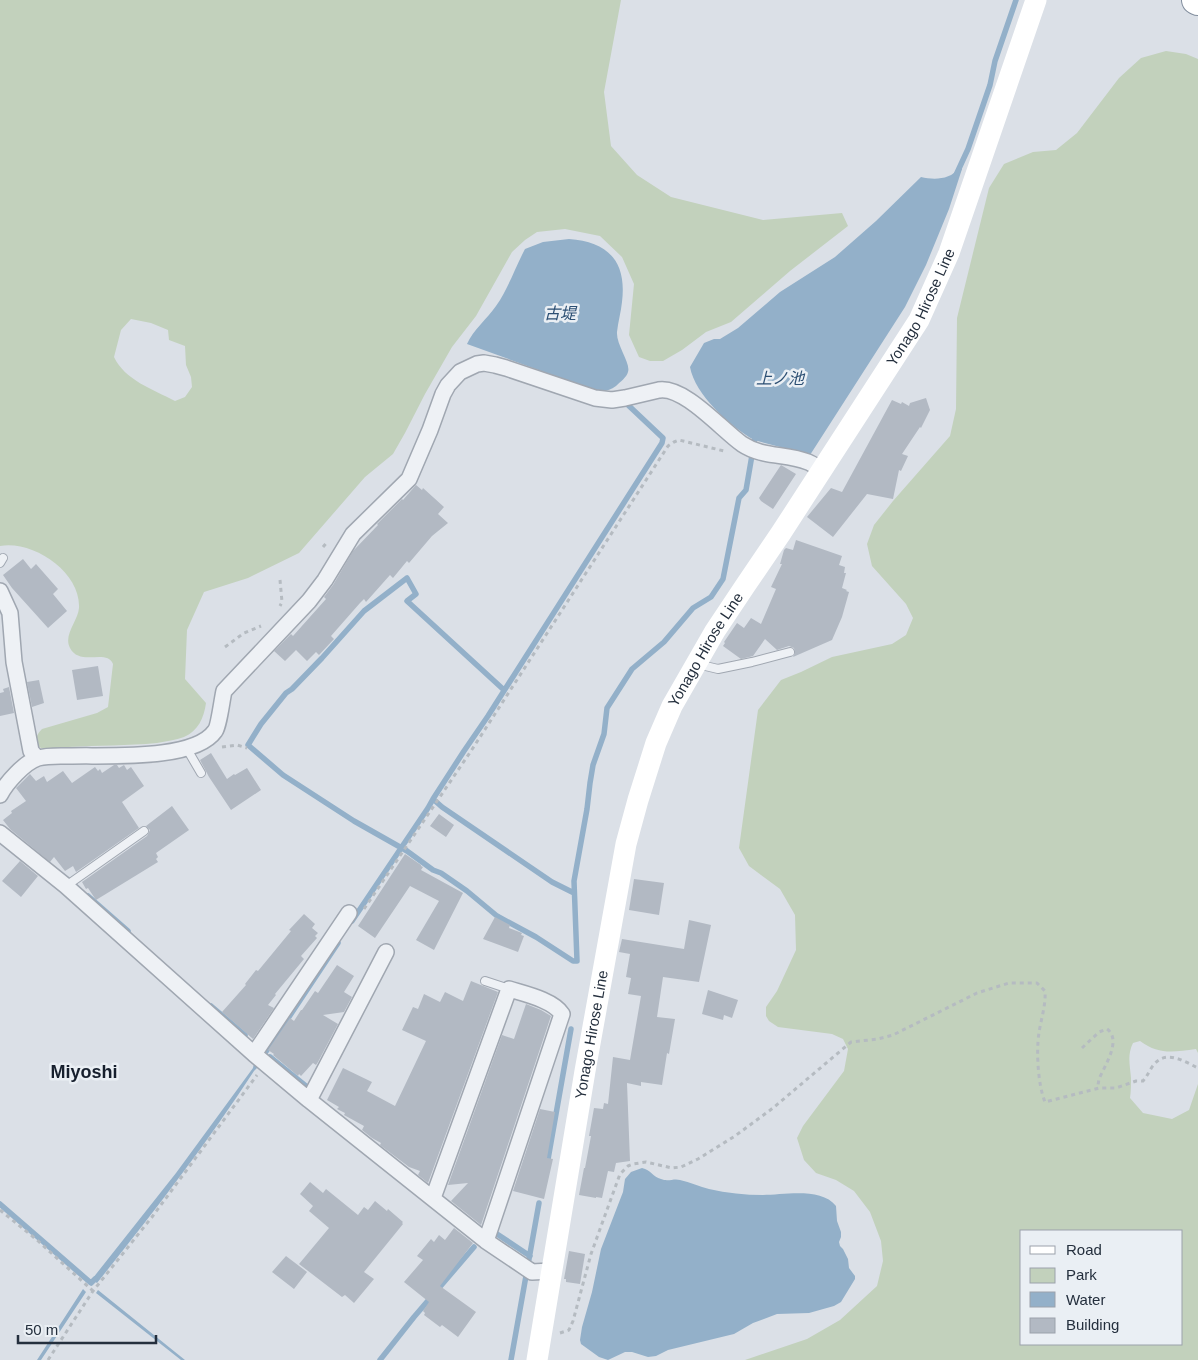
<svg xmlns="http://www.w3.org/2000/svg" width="1198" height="1360" viewBox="0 0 1198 1360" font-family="Helvetica,'Noto Sans JP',sans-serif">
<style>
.green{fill:#c2d1bc;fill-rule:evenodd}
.water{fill:#93b0c9}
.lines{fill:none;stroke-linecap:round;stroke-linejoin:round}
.stream{stroke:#93b0c9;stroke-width:5.5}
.building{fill:#b2b9c3}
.service-casing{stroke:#a0a7b1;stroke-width:10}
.minor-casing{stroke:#a0a7b1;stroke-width:18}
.motorway-casing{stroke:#828e9e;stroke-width:30}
.path{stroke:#b5bbc1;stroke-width:3;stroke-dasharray:4 4;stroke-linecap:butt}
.service{stroke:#eef1f5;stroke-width:8}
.minor{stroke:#eef1f5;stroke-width:15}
.secondary{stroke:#fff;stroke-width:21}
.motorway{stroke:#fff;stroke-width:28}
.labels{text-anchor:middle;stroke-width:5;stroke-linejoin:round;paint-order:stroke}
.street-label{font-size:15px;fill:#242f3d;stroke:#eaeff4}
.water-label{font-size:16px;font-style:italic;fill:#2c4f73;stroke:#eaeff4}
.quarter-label{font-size:18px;font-weight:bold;fill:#17202e;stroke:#eaeff4}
</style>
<rect width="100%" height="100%" fill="#dbe0e7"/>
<!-- green -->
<path class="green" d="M0,0H621L604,92L611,146L637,175L671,197L763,220L842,213L848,226L790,271L731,322L706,332L682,350L663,361H650L639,357L629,335L634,284L622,257L600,236L565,229L537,232L525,240L512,252L476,316L452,347L425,394L405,433L393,454L365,477L299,553L248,578L204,592L187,630L185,679L206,703C204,718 198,731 184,737C176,740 166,741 157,743C128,746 98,745 68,747C61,747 48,751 41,748C32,743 37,734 42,729L97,713L108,707L113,664C107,648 80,667 70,648C63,635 78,621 79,608C81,572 33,540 0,546ZM131,319L151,323L168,330L169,340L185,346L186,365L191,377L192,387L185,397L175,401C152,389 125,380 114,357L121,330Z
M1166,51L1186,54L1198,59V1053L1196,1049C1173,1052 1159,1055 1140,1041L1133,1043C1127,1055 1130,1065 1131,1078C1131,1085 1131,1091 1130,1098L1143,1113L1172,1119L1189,1110L1198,1084V1360H745L807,1339L840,1320L877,1286L883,1261L881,1241L870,1212L854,1191L836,1180L816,1173L804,1160L797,1138L803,1126L844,1071L848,1049L843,1039L832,1034L778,1027L769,1021L766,1016V1007L777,991L796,950L795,915L780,889L749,866L739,848L758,710L781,680L801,672L832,657L892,644L906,635L913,618L906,604L872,566L867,544L874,525L893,501L950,436L956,409L957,318L989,188L1004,164L1033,152L1056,150L1077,133L1119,78L1141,58ZM1022,1231H1182V1344H1022Z"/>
<!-- water -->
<path class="water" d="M959,168L962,169L949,209L926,265L905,307L810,455L754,440C730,426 695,395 690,367L704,343L714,339H720L738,328L780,292L835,257L876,221L921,177C934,180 950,180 959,168Z
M569,239C608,242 627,261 622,302C621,312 618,322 617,332C616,345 631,363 628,372C627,377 620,382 616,386C608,392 601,392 591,389L467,344C473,330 487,319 496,306C508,289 515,268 525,249L543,242Z
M254,1063L258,1067L254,1071C206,1145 152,1214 97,1283L94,1281L91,1285L89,1283L176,1173L253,1068Z
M642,1168C651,1170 653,1177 661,1179C668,1182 674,1178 680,1180C690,1182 700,1187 709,1189C727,1193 745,1195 763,1195C784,1195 821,1187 836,1206L837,1221L841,1232V1237L839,1242L840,1246L843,1249L848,1259L849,1268L855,1276V1279L841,1302L834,1306L809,1313L777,1314L753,1323L734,1334L668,1350L656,1356L648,1357L632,1352H625L608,1360L599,1357L581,1344L580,1340L582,1327L592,1292L601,1249L623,1192L625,1179L631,1172Z
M83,1289L86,1292L41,1360H37Z
M98,1290L185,1360H181L96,1293Z"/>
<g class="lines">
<!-- stream -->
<path class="stream" d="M956,175L968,149L990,85L995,61L1016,0
M504,690L407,601L416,594L407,578L364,611L322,658L292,689L286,693L261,724L248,745L283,775L354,821L407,851L433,870L441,873L467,891L497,916L536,937L573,961H577L574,881L587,809L590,783L593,765L604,734L607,708L632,669L664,642L693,608L711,597L723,579L739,498L746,490L756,432
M433,799L442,807L552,882L574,893
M88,896L128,931
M352,921L428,808L433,799L464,751L488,716L662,443L663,438L628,405
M211,1006L245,1035
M265,1053L338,943
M270,1057L307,1087
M547,1165L571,1029
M0,1204L91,1283L95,1279
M497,1234L530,1256
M380,1360L414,1317L474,1247
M511,1360L539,1203"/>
</g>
<!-- building -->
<path class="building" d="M926,398L930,410L921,428L920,427L902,454L908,456L901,471L899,470L893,499L867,494L833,537L807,517L831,488L842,492L892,400L901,404L902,402L909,406L910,403Z
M781,465L796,474L773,509L761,501L759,498Z
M416,485L422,490L423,488L444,507L438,514L448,523L432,536L409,563L407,561L393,578L390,575L366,602L364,599L360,603L331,636L334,639L319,655L316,652L307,661L296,650L285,661L274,651L291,634L293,636L326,599L324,597L333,585L353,551L378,525L377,524L402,499L403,500Z
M796,540L842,556L839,565L845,567L844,573H846L842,588L847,590L846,591L849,592L842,617L832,640L793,657L795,653L794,648L789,646L777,650L765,639L753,656L741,659L723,646L725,643L724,642L737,623L744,628L751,618L761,624L776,589L771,587L782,564H780L784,550L786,548L793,550Z
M23,559L31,569L36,564L58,589L53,594L67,611L48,628L12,588L3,575Z
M98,666L103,696L77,700L72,670Z
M39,680L44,703L32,707L27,682Z
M9,687L14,713L0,716V693L4,692L3,689Z
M211,753L227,779L234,774L235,775L247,768L261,790L231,810L209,777L200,760Z
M114,765H117L119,768L124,765L127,770L131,767L144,786L122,802L139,828L76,872L73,866L65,871L54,857L50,862L10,829L3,820L12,813L11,811L26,801L16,788L30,774L36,781L44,776L47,782L63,771L72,783L95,767L98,771L100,769L102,773Z
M172,806L189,830L156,853L158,857L156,859L158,862L96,900L88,888L86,889L82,882L147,836L150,830L146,826Z
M439,814L454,825L446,837L430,826Z
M405,854L421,865V866L423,867L421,870L463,893L434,950L416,940L439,901L410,886L375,938L358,926Z
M20,861L38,876L21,897L2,881Z
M634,879L664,883L659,915L629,910Z
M304,914L315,924L312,928L318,933L315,936L317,938L301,956L304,959L275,994L276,995L268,1005L274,1008L253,1039L222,1012L246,985L245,984L256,970L258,971L291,931L289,930Z
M495,917L510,925L509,928L522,933L521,935L524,936L518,952L483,939Z
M689,920L711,925L699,982L663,977L657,1017L675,1019L669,1054L667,1053L662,1085L641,1082V1086L627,1083L630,1161L616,1163L614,1172L608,1171L602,1198L596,1197V1198L579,1195L584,1168H585L591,1136H589L594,1108L603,1109L604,1103L608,1104L613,1057L630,1060L641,996L628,994L631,978L626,977L630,954L619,952L622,939L684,949Z
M337,965L354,976L344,992L352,997L344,1012L323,1015L338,1024L318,1062L316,1065L313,1063L301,1076L299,1074L298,1076L273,1055L274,1054L268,1050L290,1018L294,1021L301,1010H302L315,991L318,993Z
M471,981L498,992L428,1183L418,1175L420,1171L409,1167L380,1145L381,1143L372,1138L362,1130L364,1126L344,1115L345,1113L337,1109L339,1107L327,1100L343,1068L372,1082L367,1091L395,1106L426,1041L402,1030L413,1007L418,1009L424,994L440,1002L445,992L463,1001Z
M708,990L738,1000L732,1018L724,1015L723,1020L702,1014Z
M526,1004L541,1010L551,1016L481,1225L451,1201L468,1183L448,1185L502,1035L514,1039Z
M540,1109L555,1112L547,1158L553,1159L544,1199L513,1191Z
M310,1182L323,1193L326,1189L358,1215L364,1207L368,1210L375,1201L387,1211L388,1209L403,1222L402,1223L403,1224L364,1272L374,1279L354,1303L345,1295L342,1297L299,1264L329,1228L309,1211L313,1206L300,1194Z
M454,1228L473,1243L440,1286L476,1312L458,1337L442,1325L440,1327L424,1315L425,1313L423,1311L429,1302L404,1282L423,1260L417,1256L431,1239L434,1242L439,1235L445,1240Z
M569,1251L585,1254L580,1284L566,1282V1279H564Z
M286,1256L307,1272L294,1289L272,1272Z"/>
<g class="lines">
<defs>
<path id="service" d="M0,563L3,558
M697,664L718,669L752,662L790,652
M187,749L201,773
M66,886L144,831
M485,981L509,989"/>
<path id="minor" d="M0,591L10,613L14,662L31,751L37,758
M0,795C6,783 25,762 38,758C48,755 61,756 72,756C106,755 194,761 215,731C219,726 222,699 224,691L309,601L325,580L353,534L409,479L430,430L443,394L448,385L460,372L477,364L484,363L495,365L506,368L595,398L612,400L625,398L659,390C684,386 721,429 742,444C763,458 786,453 808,462C813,464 818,468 822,470
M0,833L66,886L254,1054L309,1100L486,1241L532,1272L551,1271
M254,1054L349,913
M309,1100L386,952
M433,1198L509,989C525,994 553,1000 562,1014L486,1241"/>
<path id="motorway" d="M1196,0L1198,1"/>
</defs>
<!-- service casing -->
<use href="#service" class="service-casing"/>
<!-- minor casing -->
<use href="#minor" class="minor-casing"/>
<!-- motorway casing -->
<use href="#motorway" class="motorway-casing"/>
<!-- path -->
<path class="path" d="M323,547L328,541
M280,580L282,602L280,606
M225,647L244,633L261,626
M222,747L237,745L247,748
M364,909L471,751L668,446L674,442L679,440L724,451
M1082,1048L1099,1032L1107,1029C1122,1040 1105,1065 1099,1079L1098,1085L1099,1088
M0,1210L37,1240L93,1291
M560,1333L569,1330L573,1321L591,1254L620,1174L628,1166L633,1164L646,1162L672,1168L681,1167L698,1159L735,1136L773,1108L851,1042L878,1039L893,1035L977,993L1009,983H1037L1045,991C1046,1005 1041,1019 1039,1033C1036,1051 1038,1085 1045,1102L1099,1088H1116L1136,1081H1143C1147,1076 1149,1072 1152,1067C1165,1048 1183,1061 1198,1068
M48,1360L93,1291L152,1217L257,1075"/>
<!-- service -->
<use href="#service" class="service"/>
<!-- minor -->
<use href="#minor" class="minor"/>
<!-- secondary -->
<path class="secondary" id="s1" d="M537,1360L585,1071L626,844L638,800L656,743L672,706L715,631L745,586L781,533L919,320L949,253L1036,0"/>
<!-- motorway -->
<use href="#motorway" class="motorway"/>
</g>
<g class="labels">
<!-- street labels -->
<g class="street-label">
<text dy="5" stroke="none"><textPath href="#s1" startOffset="1140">Yonago Hirose Line</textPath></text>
<text dy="5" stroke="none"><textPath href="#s1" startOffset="735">Yonago Hirose Line</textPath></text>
<text dy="5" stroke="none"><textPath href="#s1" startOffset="330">Yonago Hirose Line</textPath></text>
</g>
<!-- water labels -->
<g class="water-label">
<text x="560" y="319">古堤</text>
<text x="780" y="384">上ノ池</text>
</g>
<!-- quarter labels -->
<g class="quarter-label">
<text x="84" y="1078">Miyoshi</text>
</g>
</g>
<!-- legend -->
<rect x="1020" y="1230" width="162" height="115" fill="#eaeff4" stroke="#9ba2ab"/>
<rect x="1030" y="1246" width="25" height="8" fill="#ffffff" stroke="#9ba2ab"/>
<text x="1066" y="1255" font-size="15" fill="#242f3d">Road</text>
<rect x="1030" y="1268" width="25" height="15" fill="#c2d1bc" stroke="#9ba2ab"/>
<text x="1066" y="1280" font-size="15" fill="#242f3d">Park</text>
<rect x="1030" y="1292" width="25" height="15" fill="#93b0c9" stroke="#9ba2ab"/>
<text x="1066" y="1305" font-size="15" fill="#242f3d">Water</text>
<rect x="1030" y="1318" width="25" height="15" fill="#b2b9c3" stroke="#9ba2ab"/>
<text x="1066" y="1330" font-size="15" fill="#242f3d">Building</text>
<!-- scale -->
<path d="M18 1335v8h138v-8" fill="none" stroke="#242f3d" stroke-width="2.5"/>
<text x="25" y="1335" font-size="15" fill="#242f3d" stroke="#eaeff4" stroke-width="4" paint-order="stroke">50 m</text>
</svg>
